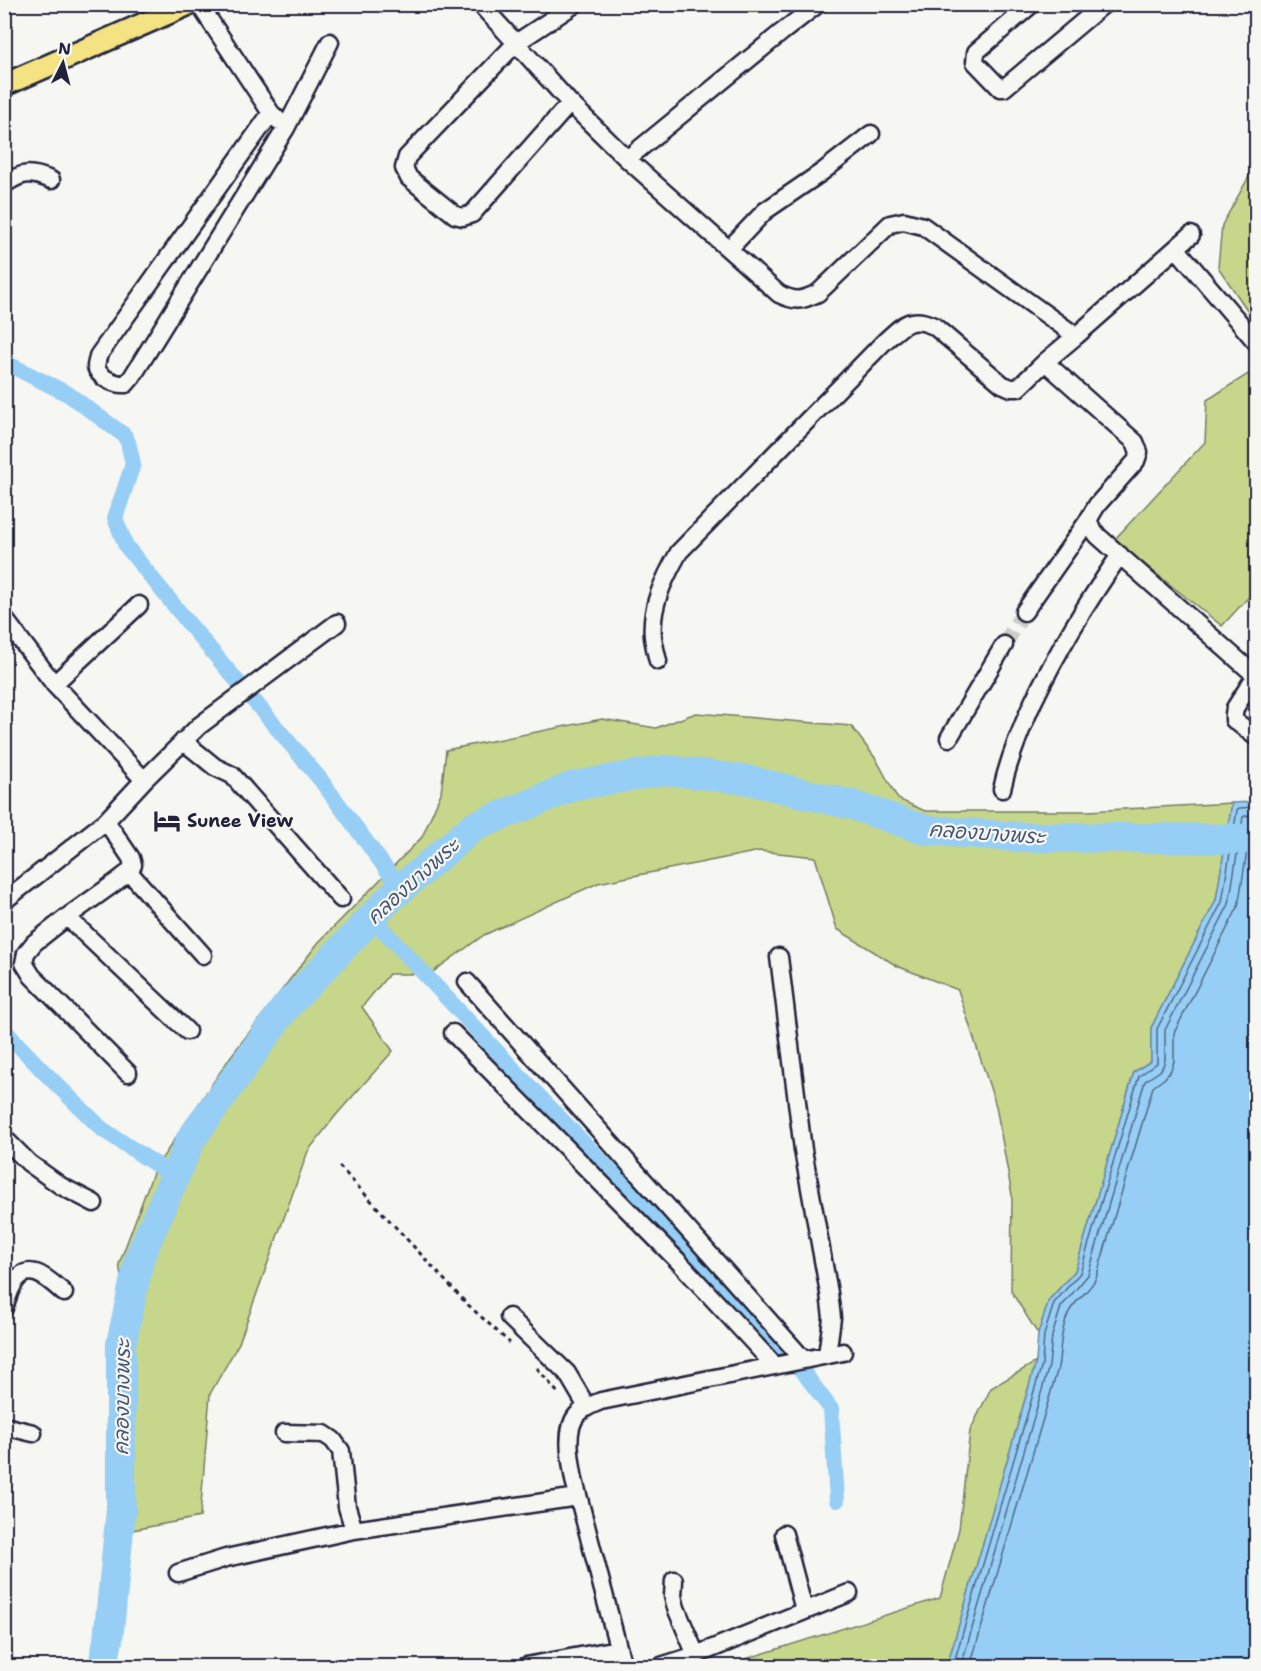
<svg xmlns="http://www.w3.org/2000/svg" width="1261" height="1671" viewBox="0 0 1261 1671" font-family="'Shantell Sans','Playpen Sans Thai',sans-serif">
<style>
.green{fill:#c6d68b;stroke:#747c63;stroke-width:1.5}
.water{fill:#96cef5;stroke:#6889ab;stroke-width:1.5}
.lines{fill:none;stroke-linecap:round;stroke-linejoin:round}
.shore{stroke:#506785;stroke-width:1.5}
.canal{stroke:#96cef5;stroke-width:16}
.river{stroke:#96cef5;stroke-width:30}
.minor-tunnel{stroke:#cccccd;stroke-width:16;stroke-dasharray:16 8;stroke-linecap:butt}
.minor-casing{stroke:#22223b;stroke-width:21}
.major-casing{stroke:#22223b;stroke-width:26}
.path{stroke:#22223b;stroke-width:3;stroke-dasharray:4.5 4.5;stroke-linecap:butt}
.minor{stroke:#f6f6f2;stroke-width:16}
.major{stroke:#f4e382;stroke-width:21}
.labels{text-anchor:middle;stroke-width:4.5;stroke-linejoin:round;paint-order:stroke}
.poi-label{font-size:18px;font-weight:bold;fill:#22223b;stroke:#f6f6f2;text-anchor:start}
.water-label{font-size:20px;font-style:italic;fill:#455673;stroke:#f6f6f2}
</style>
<rect width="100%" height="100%" fill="#f6f6f2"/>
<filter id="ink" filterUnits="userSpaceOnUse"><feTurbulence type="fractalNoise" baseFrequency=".0167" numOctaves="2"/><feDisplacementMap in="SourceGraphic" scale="12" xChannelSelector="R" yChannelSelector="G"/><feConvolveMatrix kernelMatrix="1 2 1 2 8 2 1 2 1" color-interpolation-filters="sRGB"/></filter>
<g filter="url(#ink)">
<!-- green -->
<path class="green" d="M1256,164V323L1218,267L1222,225Z
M1256,369V589L1222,626L1114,540L1205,442L1207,400Z
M696,713L851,726L876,759L898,799L925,811H1088L1232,803L1216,900L1151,1028V1061L1134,1072L1075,1271L1049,1300L1038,1334L1011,1291L1012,1195L996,1106L958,990L897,966L837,929L815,857L760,851L598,883L484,935L430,974H389L362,1007L393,1051L337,1114L308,1151L239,1343L210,1394L200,1517L132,1530L129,1435L131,1335L119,1264L154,1170L231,1056L318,943L422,837L441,793L446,750L602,719L656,728Z
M1036,1362L947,1666H723L940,1598L959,1529L970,1431L991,1388Z"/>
<!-- water -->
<path class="water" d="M1256,799V1666H947L1036,1362L1038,1334L1049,1300L1075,1271L1134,1072L1151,1061V1028L1216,900L1232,803L1255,802Z"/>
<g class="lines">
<!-- shore -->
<path class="shore" d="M953,1666L1042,1364L1044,1335L1054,1303L1080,1273L1139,1076L1157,1063V1029L1222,902L1237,810L1239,808L1256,807
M961,1666L1049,1366L1052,1336L1061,1307L1088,1275L1145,1081L1160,1071L1163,1066L1165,1060V1030L1229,904L1243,817L1245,816L1256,815
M970,1666L1058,1368C1061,1349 1060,1330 1069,1312C1076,1299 1090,1291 1096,1278L1153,1087L1165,1078L1171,1070L1174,1061V1033L1238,907L1251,826L1256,824"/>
<!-- canal -->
<path class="canal" d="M4,362L68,394L124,435L128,442L133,464L115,518L126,546L194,630L320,779L401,889
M371,917L533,1090L804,1373L831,1409L837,1500
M4,1030L43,1071L102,1129L175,1177"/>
<!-- river -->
<path class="river" d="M103,1666L108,1640L121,1509V1344L140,1256L191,1139L285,1008L390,898L473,827L574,786L666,770L748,780L852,805L926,830L1018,837L1256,839"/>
<!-- minor-tunnel -->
<path class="minor-tunnel" d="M1004,645L1024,612"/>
<defs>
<path id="minor" d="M199,4L271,113L279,121
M480,4L516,43L570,103L627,159L779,294C796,302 801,301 818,293L890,224L904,221L923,226L1076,336L1191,235
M1032,4L976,52L975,62L1000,88H1004L1104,4
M570,103L472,214L463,217L455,215L409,178L404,168L407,157L516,43L575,4
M271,113L98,356C98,359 96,364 96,366C98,378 116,385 126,384L132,377L286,128L330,42
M627,159L782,32L818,4
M4,185C22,171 32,172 51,180
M1176,248L1256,342
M729,249L765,211L822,172L871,134
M1045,362L1135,442L1139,452L1136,461L1097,505L1087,522L1098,536L1256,676
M1024,612L1087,522
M4,618L54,684L144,780
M658,661C656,653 654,645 653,637C650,606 664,579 679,552L883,343C901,327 909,314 934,326L1002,384L1011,388H1018L1045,362L1076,336
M1256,675L1235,708L1234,714V720L1256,737
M54,684L139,605
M949,738L1004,645
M183,741L215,767L232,775L341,899
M1002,789C1009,758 1020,731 1033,702C1058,650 1087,602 1120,555
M106,821L131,858L133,865L129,872L116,882L67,917L34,943L26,953L24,963L32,976L128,1073
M129,872L203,955
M4,901L106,821L144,780L199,726L337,623
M67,917L187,1031
M779,957L803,1150L829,1293L832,1318L827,1355
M467,982L804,1360
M453,1033L680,1263L775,1366
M4,1138L29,1163L61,1186L94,1203
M4,1308C7,1300 9,1291 13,1285C28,1258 49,1280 64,1293
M509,1317L567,1373L587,1407
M4,1426L33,1433
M284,1433L324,1434L333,1440L341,1451L347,1507L354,1530
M784,1534L804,1610
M178,1573L226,1558L354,1530L578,1497
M674,1580L673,1596L676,1608L696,1655
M526,1666L618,1649
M623,1666L574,1480C571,1462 564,1430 577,1415C583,1408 593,1404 601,1401L843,1352
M661,1666L696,1655L849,1593"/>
<path id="major" d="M4,85L189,4"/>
</defs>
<!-- minor casing -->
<use href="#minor" class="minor-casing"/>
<!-- major casing -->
<use href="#major" class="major-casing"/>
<!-- path -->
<path class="path" d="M339,1166L466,1303L510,1343
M537,1368L558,1393"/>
<!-- minor -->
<use href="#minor" class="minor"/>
<!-- major -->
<use href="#major" class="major"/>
</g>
</g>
<!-- icons -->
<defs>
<symbol id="hotel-bare" viewBox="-9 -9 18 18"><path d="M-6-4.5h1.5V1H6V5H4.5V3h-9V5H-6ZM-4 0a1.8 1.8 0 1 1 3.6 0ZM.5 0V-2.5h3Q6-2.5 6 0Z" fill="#22223b" stroke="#f6f6f2" stroke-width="2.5" paint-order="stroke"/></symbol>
</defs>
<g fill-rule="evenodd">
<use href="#hotel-bare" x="148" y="802" width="38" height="38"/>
</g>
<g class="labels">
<!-- poi labels -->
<g class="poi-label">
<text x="187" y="827">Sunee View</text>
</g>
<!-- water labels -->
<g class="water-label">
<text transform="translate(987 833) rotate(4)" y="7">คลองบางพระ</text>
<text transform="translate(413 881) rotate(-42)" y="7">คลองบางพระ</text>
<text transform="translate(122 1397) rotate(-89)" y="7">คลองบางพระ</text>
</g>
</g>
<!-- margin -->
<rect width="1261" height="1671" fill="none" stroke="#f6f6f2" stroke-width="24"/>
<rect x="12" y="12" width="1237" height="1647" fill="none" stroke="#22223b" stroke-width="2" filter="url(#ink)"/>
<!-- north arrow -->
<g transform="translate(63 63) rotate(6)" stroke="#f6f6f2" stroke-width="4.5" paint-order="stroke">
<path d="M0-4.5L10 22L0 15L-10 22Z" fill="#22223b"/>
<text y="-9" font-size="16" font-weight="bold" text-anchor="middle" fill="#22223b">N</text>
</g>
</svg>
